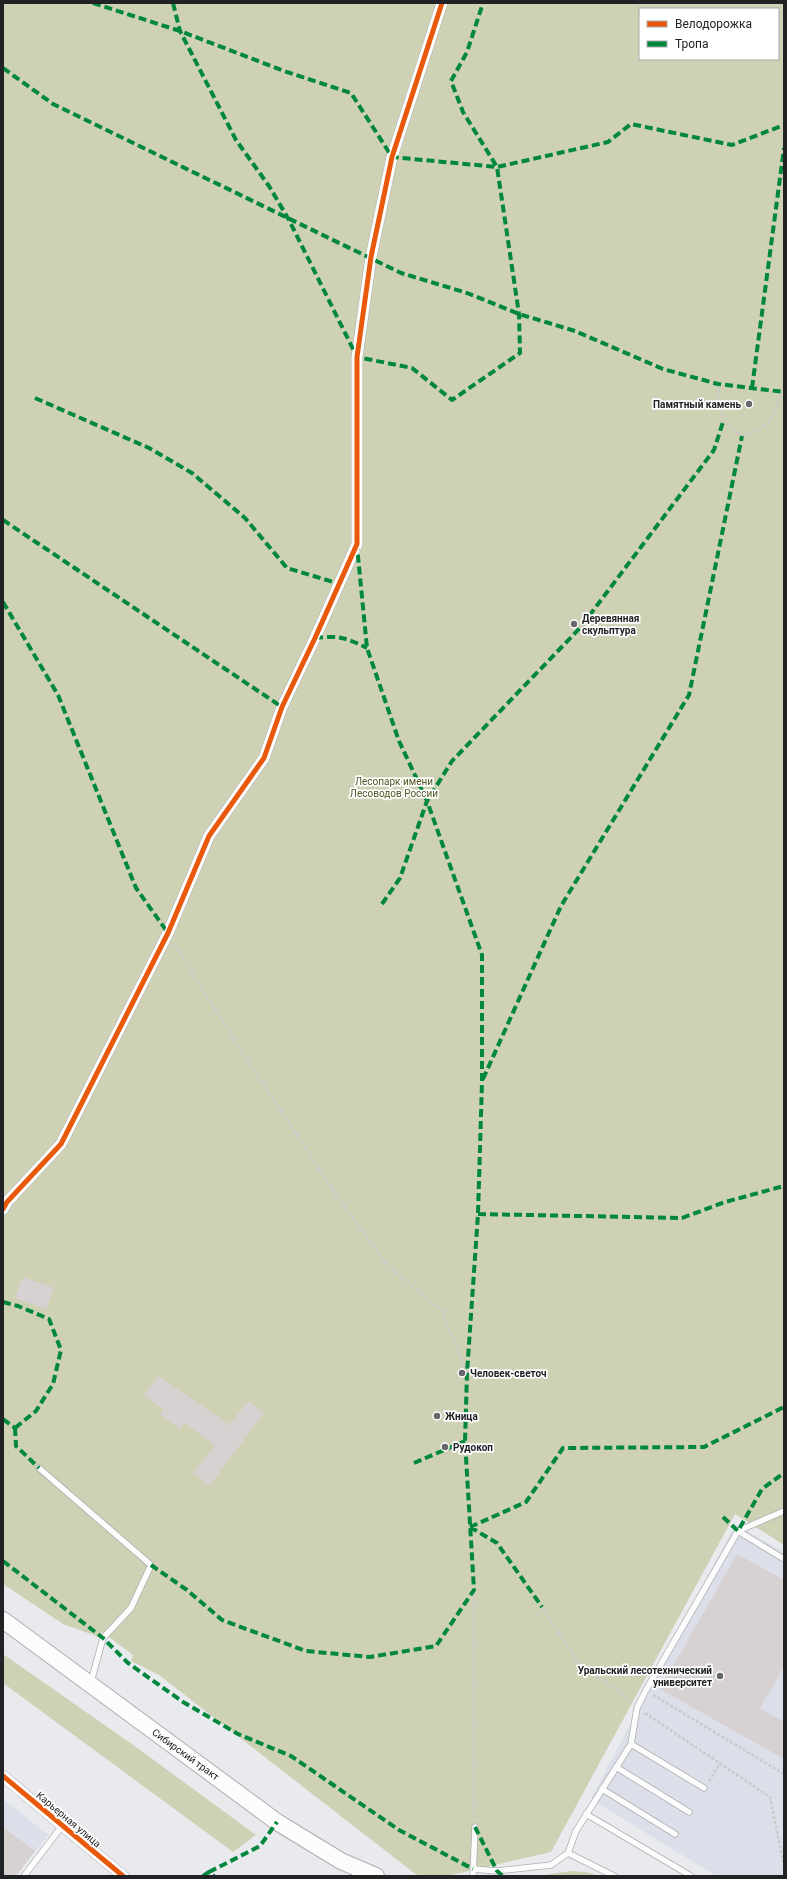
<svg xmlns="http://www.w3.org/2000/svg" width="787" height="1879" viewBox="0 0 787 1879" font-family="Roboto,sans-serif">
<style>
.built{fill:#dcdfe9}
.green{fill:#ced1b4;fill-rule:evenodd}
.building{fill:#d8d1d2}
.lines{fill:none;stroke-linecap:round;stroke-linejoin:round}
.lane-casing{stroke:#acaeb0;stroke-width:7}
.street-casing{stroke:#acaeb0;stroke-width:12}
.secondary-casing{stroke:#acaeb0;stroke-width:18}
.path{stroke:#cacacb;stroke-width:2.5;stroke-dasharray:3 2;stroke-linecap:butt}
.lane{stroke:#fcfcfc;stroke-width:5.5}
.street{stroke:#fcfcfc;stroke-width:11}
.secondary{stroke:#fcfcfc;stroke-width:16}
.quiet{stroke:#00873e;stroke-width:4;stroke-dasharray:8 4;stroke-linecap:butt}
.cycleway-casing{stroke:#fff;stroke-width:8}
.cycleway{stroke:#e8590c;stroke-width:5}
.poi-dot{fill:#67686b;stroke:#fff;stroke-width:1.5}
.labels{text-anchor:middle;stroke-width:3.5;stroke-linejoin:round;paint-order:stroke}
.poi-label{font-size:10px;font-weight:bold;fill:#212225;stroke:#fff;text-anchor:start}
.park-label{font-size:10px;fill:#535722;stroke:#fff}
.street-label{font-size:10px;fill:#212225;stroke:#fff}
</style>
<rect width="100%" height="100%" fill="#e9eaee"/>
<!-- built -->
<path class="built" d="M735,1524L784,1552V1876H716L591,1799Z
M3,1799L48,1835L16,1876H3Z"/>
<!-- green -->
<path class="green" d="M3,3H784V1545L735,1514L551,1852L447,1876H418L159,1675L131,1661L133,1655L102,1632L99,1637L63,1624L3,1584ZM640,9H778V59H640Z
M3,1654L136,1747L256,1835L233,1852L3,1683Z
M571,1871L586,1872L601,1876H536Z"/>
<!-- building -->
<path class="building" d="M23,1277L54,1288L46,1309L15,1298Z
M158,1376L230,1425L248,1401L264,1413L209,1486L193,1473L215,1445L184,1423L180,1429L160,1415L164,1410L144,1395Z
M737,1554L784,1580V1666L760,1708L784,1722V1759L660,1689Z
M3,1827L35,1851L16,1876H3Z"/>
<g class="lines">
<defs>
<path id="lane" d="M39,1468L151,1565L131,1608L103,1638L91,1682
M738,1531L784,1559
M631,1744L704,1788
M616,1767L689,1812
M602,1789L675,1834
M586,1814L691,1876
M568,1853L576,1831L631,1744L637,1708L646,1690L738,1531L784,1511
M473,1869L497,1871L551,1865L568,1853L614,1876
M24,1876L62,1826
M473,1876L475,1827"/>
<path id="street" d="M3,1209L7,1202L61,1144L168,933L209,836L264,758L282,707L315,638L357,544V357L371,257L392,157L442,3
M3,1776L123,1876"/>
<path id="secondary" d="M3,1620L277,1822L341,1861L376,1876"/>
</defs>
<!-- lane casing -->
<use href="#lane" class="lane-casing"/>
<!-- street casing -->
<use href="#street" class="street-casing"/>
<!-- secondary casing -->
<use href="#secondary" class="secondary-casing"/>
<!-- path -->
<path class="path" d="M718,384L723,422L742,436C770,427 774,420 781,391
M175,945L233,1038L337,1196L387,1265L442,1311L467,1373
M474,1590V1818
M542,1607L580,1665L615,1688L630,1702
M653,1695L784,1774
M645,1713L770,1797L784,1866
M709,1781L721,1762"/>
<!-- lane -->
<use href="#lane" class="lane"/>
<!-- street -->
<use href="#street" class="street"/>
<!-- secondary -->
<use href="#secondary" class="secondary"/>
<!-- quiet -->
<path class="quiet" d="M93,3L180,31L284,71L351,93L392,157L497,167L608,142L631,124L732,145L784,125
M173,3L180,31L236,140L269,186L289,220L357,357L412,368L452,400L520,353L519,314L497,167L463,112L451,81L467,52L483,3
M3,68L53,104L401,273L467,293L519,314L575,331L663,369L718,384L784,392
M752,388L784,148
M35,398L149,448L192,473L245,518L287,568L340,584
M3,520L282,707
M3,602L58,695L136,888L168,933
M315,638C338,635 347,638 367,648
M382,904L400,878L427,801L452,761L580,628L714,450L723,422
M483,1079L561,906L689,695L742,436
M478,1214L682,1218L725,1202L784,1186
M3,1302L18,1306L49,1319L61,1350L53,1384L36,1411L15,1428
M3,1419L15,1428
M15,1428L16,1446L39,1468
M414,1463L465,1441
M723,1517L738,1531L762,1489L784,1473
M470,1527L526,1502L563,1448L704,1447L784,1407
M470,1527L497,1543L542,1607
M3,1561L103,1638L128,1663L183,1702L238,1734L291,1756L399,1830L473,1869
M151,1565L187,1590L222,1620L306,1651L370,1657L436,1646L474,1590L465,1441L467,1373L478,1214L482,1082V955L427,801L399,741L367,648L357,546
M475,1827L497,1871L503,1876
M209,1872L260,1846L277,1822
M203,1876L209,1872L214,1876"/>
<defs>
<path id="cycleway" d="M3,1209L7,1202L61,1144L168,933L209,836L264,758L282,707L315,638L357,544V357L371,257L392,157L442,3
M3,1776L123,1876"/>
</defs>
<!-- cycleway casing -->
<use href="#cycleway" class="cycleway-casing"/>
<!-- cycleway -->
<use href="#cycleway" class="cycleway"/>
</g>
<!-- markers -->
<g class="poi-dot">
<circle cx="749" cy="404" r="4"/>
<circle cx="574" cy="624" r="4"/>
<circle cx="462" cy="1373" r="4"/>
<circle cx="437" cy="1416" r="4"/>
<circle cx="445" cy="1447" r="4"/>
<circle cx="720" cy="1676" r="4"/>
</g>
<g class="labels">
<!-- poi labels -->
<g class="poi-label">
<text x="741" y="408" text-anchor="end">Памятный камень</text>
<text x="582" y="622">Деревянная<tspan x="582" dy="12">скульптура</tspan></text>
<text x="470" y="1377">Человек-светоч</text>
<text x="445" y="1420">Жница</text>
<text x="453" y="1451">Рудокоп</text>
<text x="712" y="1674" text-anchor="end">Уральский лесотехнический<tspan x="712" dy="12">университет</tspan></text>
</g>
<!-- park labels -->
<g class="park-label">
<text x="394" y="785">Лесопарк имени<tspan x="394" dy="12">Лесоводов России</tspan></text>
</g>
<!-- street labels -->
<g class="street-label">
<text transform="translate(186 1754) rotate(36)" y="4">Сибирский тракт</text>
<text transform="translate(69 1819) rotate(40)" y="4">Карьерная улица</text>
</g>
</g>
<!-- border -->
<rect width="787" height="1879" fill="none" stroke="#212225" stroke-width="8"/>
<!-- legend -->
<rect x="639" y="8" width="140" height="52" fill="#ffffff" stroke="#a6a7a8"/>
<rect x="647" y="21" width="20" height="6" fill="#e8590c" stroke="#a6a7a8"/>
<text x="675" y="28" font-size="12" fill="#212225">Велодорожка</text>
<rect x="647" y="41" width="20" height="6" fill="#00873e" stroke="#a6a7a8"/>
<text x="675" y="48" font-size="12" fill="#212225">Тропа</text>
</svg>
